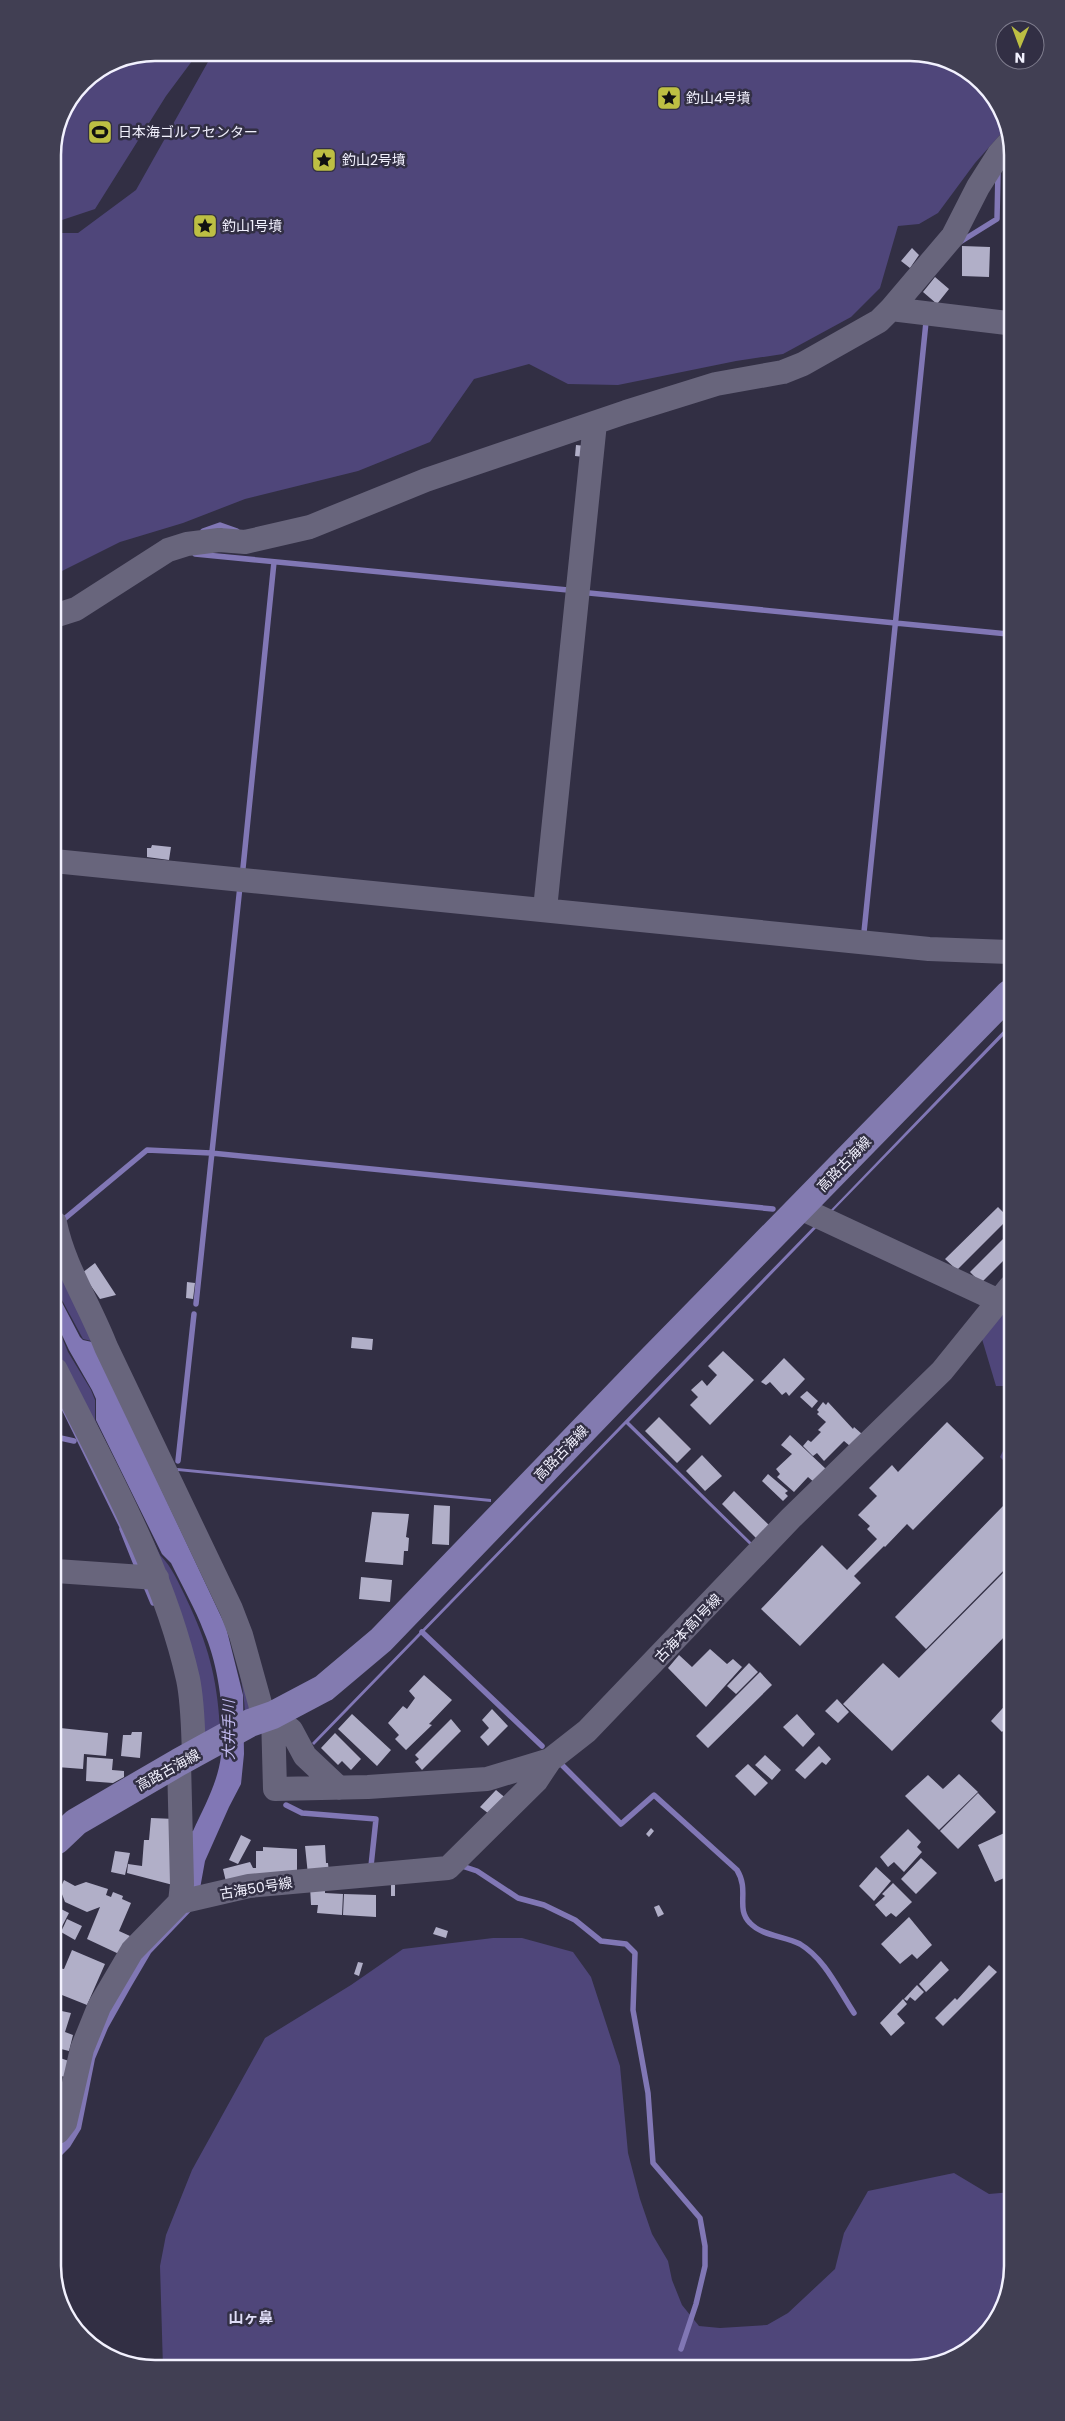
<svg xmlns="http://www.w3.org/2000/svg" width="1065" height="2421" viewBox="0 0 1065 2421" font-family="Poppins,'Noto Sans JP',sans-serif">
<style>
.green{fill:#4f467a}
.water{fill:#8177b5}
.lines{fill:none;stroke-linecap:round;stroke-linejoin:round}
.stream{stroke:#8177b5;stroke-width:5.5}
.building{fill:#b1afc8}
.minor{stroke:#68657c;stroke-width:24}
.major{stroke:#837bb0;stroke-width:28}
.labels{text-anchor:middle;stroke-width:5;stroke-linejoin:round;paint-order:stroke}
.poi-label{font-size:14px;fill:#f2f1fe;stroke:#322f44;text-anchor:start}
.street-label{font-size:14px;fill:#f2f1fe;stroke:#322f44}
.water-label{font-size:15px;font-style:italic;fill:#c4bdf2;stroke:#322f44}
.neighbourhood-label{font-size:15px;font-weight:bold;fill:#dfddf7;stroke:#322f44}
.rim{fill:none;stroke:#f2f1fe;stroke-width:2.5}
</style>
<rect width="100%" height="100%" fill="#322f44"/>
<!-- green -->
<path class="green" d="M156,53H198L166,96L95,209L59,221L53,220V149L60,116L83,82L116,60Z
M213,53H917L972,74L1007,122V127L975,163L938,213L919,224L898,226L880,288L851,317L783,354L736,361L618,385L568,384L529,364L474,379L430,442L358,471L245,499L183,523L120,542L54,575L53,233H78L136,190Z
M62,1264L225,1604L256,1709L245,1714C244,1684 236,1655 228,1626L92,1341L83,1339L56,1289L55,1265Z
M1010,1303V1386H996L982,1339Z
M56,1323L68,1352L91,1390L95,1400V1420L160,1555C172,1567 178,1582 186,1598C208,1644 217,1677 220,1728L204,1737L191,1676L63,1367L56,1356Z
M1009,1439H1010V1467L1000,1457Z
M493,1938H522L573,1952L591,1977L620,2066L628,2153L640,2199L652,2234L668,2261L672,2280L682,2305L699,2326L720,2328L767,2325L788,2313L835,2269L844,2233L868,2191L954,2173L989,2194L1012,2192V2266L995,2323L943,2363L163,2368L160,2266L166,2235L192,2170L265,2038L351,1985L403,1949Z"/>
<!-- water -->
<path class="water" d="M1009,1025V1030L827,1217L825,1216Z
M821,1219L823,1221L629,1422L754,1545L752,1547L626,1424L314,1745L312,1743Z
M56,1291L80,1337L83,1340L92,1342L226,1627L243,1695L244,1754L241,1784L229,1807L205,1861L197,1905L151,1953L131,1987L108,2028L95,2059L81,2129L70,2147L58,2159V2142L84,2060L129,1962L183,1906L187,1832L193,1831C204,1807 218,1782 221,1756C226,1720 219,1666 204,1632C195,1608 182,1586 171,1563L162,1554L96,1420V1399L92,1390L69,1350L56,1322Z
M56,1385L125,1530L124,1537L56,1398Z
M177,1468L491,1499V1502L178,1471Z"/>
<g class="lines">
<!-- stream -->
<path class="stream" d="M960,242L997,219L998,172
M203,531L220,525L237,531
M195,554L568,590
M589,593L1008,634
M243,868L274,562
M864,932L926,322
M63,1220L147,1150L211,1153L773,1209
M196,1304L240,886
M56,1437L74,1441
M178,1461L194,1314
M122,1529L138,1569
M145,1584L153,1603
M422,1632L542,1746
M561,1764L621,1824L654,1795L737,1870C750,1891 735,1908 750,1923C762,1936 785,1936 800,1944C825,1959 838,1989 854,2013
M286,1805L302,1813L376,1819L371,1866H374
M462,1866L477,1871L518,1898L544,1905L575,1920L601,1941L626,1944L635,1953L633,2010L648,2093L653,2163L700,2218L705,2246V2266L696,2304L681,2349"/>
</g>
<!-- building -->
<path class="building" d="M962,246L990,247L989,277L962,276Z
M912,248L919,255L910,268L901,261Z
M935,277L949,289L937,304L923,292Z
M576,445L586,446L584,457L575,456Z
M152,845L171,847L169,860L147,857V848H151Z
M998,1207L1009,1218L957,1270L945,1259Z
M1010,1232V1254L981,1283L970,1272Z
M95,1263L116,1295L100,1299L82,1273Z
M187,1282L195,1283L193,1299L186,1298Z
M352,1337L373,1339L372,1350L351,1348Z
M723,1351L754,1380L710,1425L690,1405L698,1397L691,1390L702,1380L707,1386L717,1375L708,1366Z
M784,1358L805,1379L789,1396L786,1392L782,1395L770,1382L766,1385L761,1382Z
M807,1391L818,1401L812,1408L800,1397Z
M823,1402L826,1405L828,1402L853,1429L854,1427L862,1434L850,1446L844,1441L824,1461L817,1453L813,1456L803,1446L808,1440L811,1442L821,1432L818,1430L826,1422L817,1414L819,1412L817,1410Z
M659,1417L691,1449L677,1463L645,1431Z
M947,1422L984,1458L913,1530L907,1524L885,1547L884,1546L854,1576L861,1583L800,1646L761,1609L822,1545L847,1570L877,1539L867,1529L870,1526L858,1515L877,1496L869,1488L892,1465L898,1472Z
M790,1435L827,1470L815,1483L808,1477L794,1492L777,1477L780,1474L776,1469L792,1454L781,1445Z
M702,1455L722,1476L705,1491L686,1471Z
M768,1474L788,1491L785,1493L788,1496L783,1501L762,1481Z
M734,1491L771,1527L758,1540L722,1504Z
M434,1505L450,1506L449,1545L432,1544Z
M1003,1506L1011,1514V1563L926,1649L895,1617Z
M372,1512L409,1514L406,1537L409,1538L408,1551H404L403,1565L365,1562Z
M1011,1565V1630L892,1751L843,1704L883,1663L899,1678Z
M361,1577L392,1580L390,1602L359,1599Z
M710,1649L727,1664L733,1659L742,1667L706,1707L668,1668L679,1655L692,1667Z
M749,1663L758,1672L736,1694L727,1686Z
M760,1672L772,1685L708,1748L696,1736Z
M424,1675L452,1700L429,1724L432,1725L406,1750L395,1739L399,1735L388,1723L403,1706L407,1709L415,1698L409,1691Z
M837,1699L849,1712L838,1723L825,1711Z
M1011,1699V1722L1002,1732L991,1721Z
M492,1709L508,1726L488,1746L480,1737L489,1728L482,1720Z
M352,1714L391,1750L377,1766L338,1729Z
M797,1714L815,1734L803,1747L783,1727Z
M451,1719L461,1731L422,1770L415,1762L419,1759L415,1755Z
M60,1728L108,1733L106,1756L84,1754L83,1769L57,1767V1735L60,1736Z
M132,1732H142L140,1758L121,1756L123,1735H131Z
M335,1733L361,1759L351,1770L342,1761L338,1765L321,1748Z
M819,1746L831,1759L826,1765L822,1762L805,1779L795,1770Z
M765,1755L781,1770L772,1780L755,1765Z
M87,1757L113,1759L112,1770L124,1771V1777L113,1783L86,1781Z
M748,1764L768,1783L755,1796L735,1776Z
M959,1774L978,1792L939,1830L905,1796L928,1775L943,1789Z
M496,1790L508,1800L493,1817L480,1807Z
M978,1793L996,1812L958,1849L940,1831Z
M151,1818L175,1819L173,1885L127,1873L128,1864L142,1866L144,1840H149Z
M651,1828L654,1831L649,1837L646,1834Z
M908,1829L921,1842L917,1847L922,1852L904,1872L894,1862L888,1867L880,1857Z
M1011,1830V1875L995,1882L978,1845Z
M241,1835L251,1840L238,1864L229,1860Z
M325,1845L326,1863H328L329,1874L308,1875L305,1846Z
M263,1847L297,1849V1874L227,1886L223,1869L250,1862L253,1868H256V1851H263Z
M115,1851L130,1853L125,1875L111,1872Z
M921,1858L937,1873L916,1894L901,1879Z
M876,1867L891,1881L874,1901L859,1886Z
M64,1880L75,1886L86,1882L108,1889L106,1895L111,1897L113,1892L123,1896L122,1899L131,1903L119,1931L130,1936L119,1954L87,1939L100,1907L87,1912L65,1902L60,1889Z
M893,1883L912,1902L896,1917L891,1913L886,1917L875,1905L885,1896L882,1894Z
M391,1884L395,1885V1896H391Z
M325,1885V1893L343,1894L342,1915L317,1913L318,1905H311L310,1886Z
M344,1894L376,1895V1917L343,1915Z
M659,1905L664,1914L658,1917L654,1907Z
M57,1907L69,1913L58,1934H57Z
M909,1917L932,1945L917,1959L912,1954L900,1964L881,1944Z
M67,1919L82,1926L75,1940L61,1932Z
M436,1927L448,1931L446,1938L433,1934Z
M72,1950L105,1964L87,2005L57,1993V1970L58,1968L64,1969Z
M941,1961L949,1970L926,1992L919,1984Z
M358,1962L363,1963L359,1976L354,1974Z
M989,1965L997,1972L943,2026L935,2018L955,1998L957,2000Z
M917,1985L924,1992L915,2001L910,1997L907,2001L904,1999Z
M903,1999L907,2004L897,2014L905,2023L891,2036L880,2023Z
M57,2010L71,2013L65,2032L73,2035L69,2051L57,2048Z
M57,2057L69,2061L65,2077L58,2075Z"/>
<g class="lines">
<!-- minor -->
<path class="minor" d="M891,309L1007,323
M54,616L76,609L168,550L187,544L219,540L245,542L310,527L426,480L626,412L716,384L783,372L803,364L879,321L891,309L953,236L978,187L999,154L1007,145
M54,861L929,949L1009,952
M545,909L595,423
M800,1208L999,1301
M55,1223C64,1267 90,1305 106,1347L231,1609L241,1635L261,1707L291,1730L305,1756L339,1788
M56,1370C106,1470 163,1569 188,1679C193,1703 193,1730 194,1755
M56,1571L157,1578
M273,1715L275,1789L368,1787L487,1779L550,1760L587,1731L791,1518L942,1371L1010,1287
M179,1762L182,1884L180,1902
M58,2132L65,2123L82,2049L99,2007L132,1951L180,1902L249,1886L448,1868L536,1781L550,1760"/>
<!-- major -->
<path class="major" d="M57,1840L76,1822L179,1762L250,1723L273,1715L324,1688L381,1640L645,1366L1009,994"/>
</g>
<!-- icons -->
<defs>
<symbol id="sight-square" viewBox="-11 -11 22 22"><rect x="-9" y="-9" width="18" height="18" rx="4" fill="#bdbf43" stroke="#322f44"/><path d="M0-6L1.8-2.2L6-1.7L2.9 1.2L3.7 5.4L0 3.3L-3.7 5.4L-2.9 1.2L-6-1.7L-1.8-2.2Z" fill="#111"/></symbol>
<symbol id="stadium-square" viewBox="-11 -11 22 22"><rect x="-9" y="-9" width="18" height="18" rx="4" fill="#bdbf43" stroke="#322f44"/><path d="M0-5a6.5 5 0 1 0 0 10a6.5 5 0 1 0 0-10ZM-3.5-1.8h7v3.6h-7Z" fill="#111"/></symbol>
</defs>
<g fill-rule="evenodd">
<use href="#sight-square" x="655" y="84" width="28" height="28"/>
<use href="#stadium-square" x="86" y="118" width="28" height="28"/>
<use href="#sight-square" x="310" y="146" width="28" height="28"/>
<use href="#sight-square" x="191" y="212" width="28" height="28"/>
</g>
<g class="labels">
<!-- poi labels -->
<g class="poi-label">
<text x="686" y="103">釣山4号墳</text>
<text x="118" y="137">日本海ゴルフセンター</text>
<text x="342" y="165">釣山2号墳</text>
<text x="222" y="231">釣山1号墳</text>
</g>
<!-- street labels -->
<g class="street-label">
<text transform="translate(844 1164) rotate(-46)" y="5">高路古海線</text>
<text transform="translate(561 1453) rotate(-46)" y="5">高路古海線</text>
<text transform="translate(688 1628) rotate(-46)" y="5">古海本高1号線</text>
<text transform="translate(168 1770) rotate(-29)" y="5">高路古海線</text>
<text transform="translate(256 1888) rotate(-9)" y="5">古海50号線</text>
</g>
<!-- water labels -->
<g class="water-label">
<text transform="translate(229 1730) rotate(-90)" y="5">大井手川</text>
</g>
<!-- neighbourhood labels -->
<g class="neighbourhood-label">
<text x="251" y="2323">山ヶ鼻</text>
</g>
</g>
<!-- crop -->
<path d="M0 0H1065V2421H0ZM155 61H910A94 94 0 0 1 1004 155V2266A94 94 0 0 1 910 2360H155A94 94 0 0 1 61 2266V155A94 94 0 0 1 155 61Z" fill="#413f53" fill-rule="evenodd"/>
<path class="rim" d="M155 61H910A94 94 0 0 1 1004 155V2266A94 94 0 0 1 910 2360H155A94 94 0 0 1 61 2266V155A94 94 0 0 1 155 61Z"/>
<!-- north arrow -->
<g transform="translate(1020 45) rotate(181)"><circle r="24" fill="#322f44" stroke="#7f7d8e"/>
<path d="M0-4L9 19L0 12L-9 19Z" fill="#bdbf43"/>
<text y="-8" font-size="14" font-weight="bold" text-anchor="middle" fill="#f2f1fe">N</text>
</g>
</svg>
